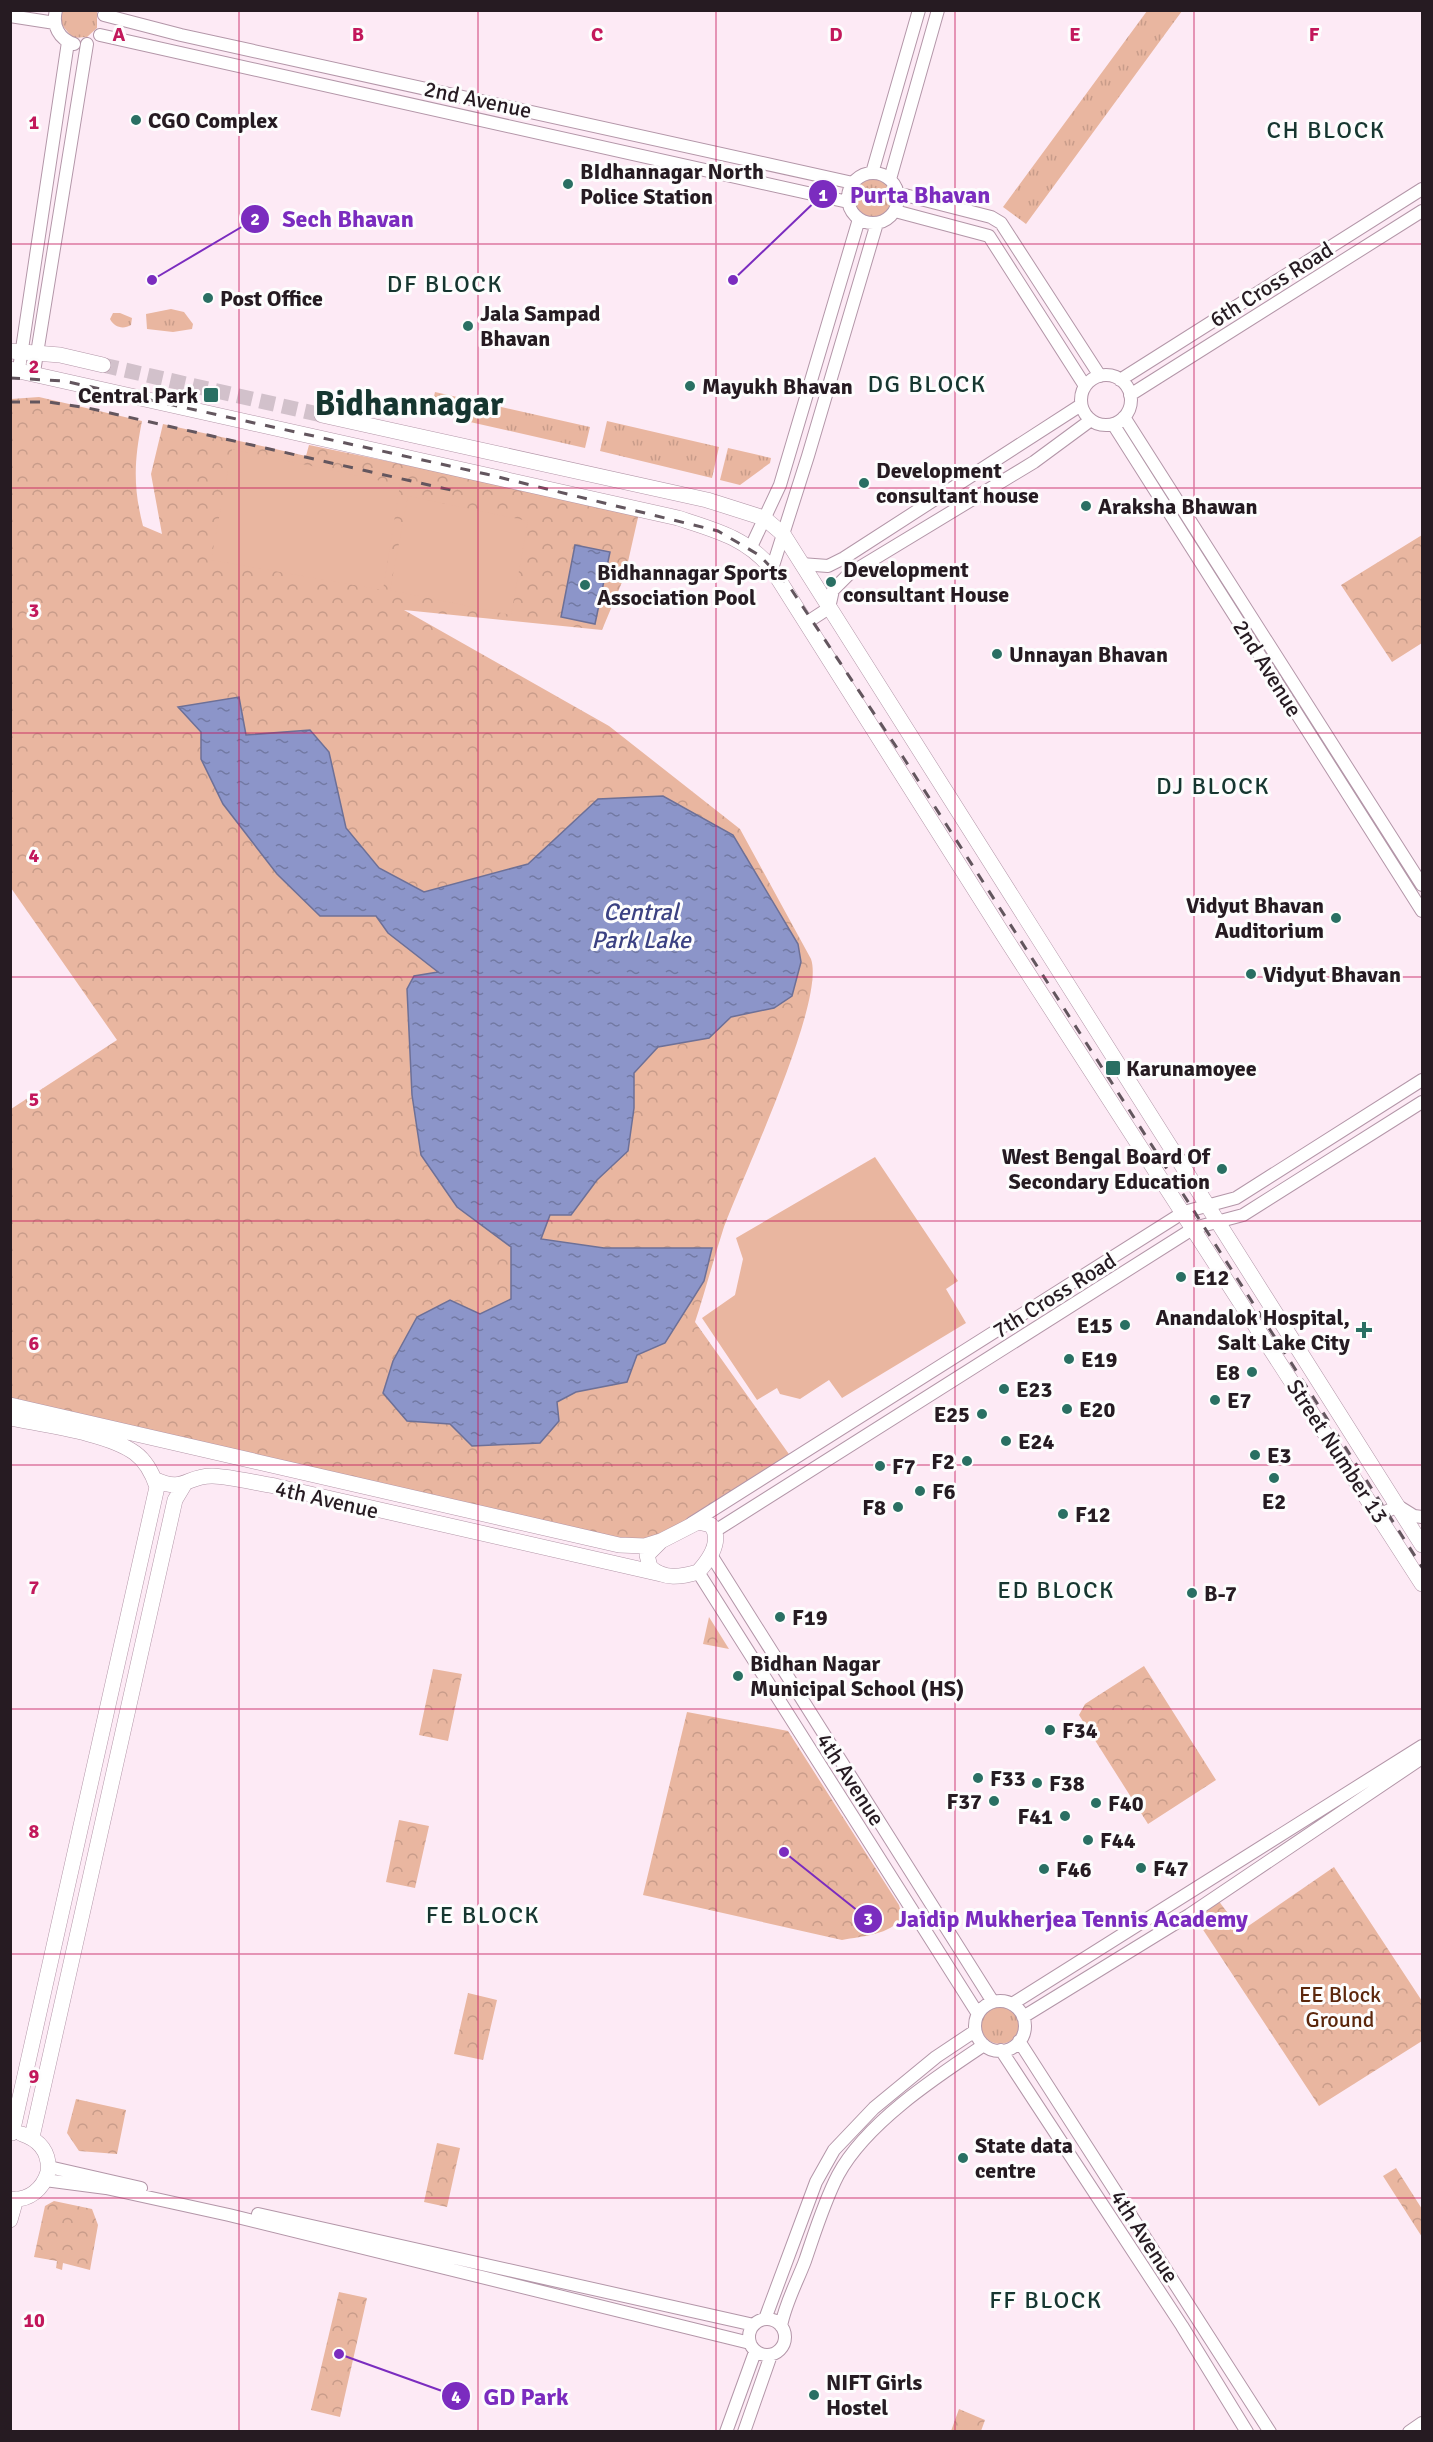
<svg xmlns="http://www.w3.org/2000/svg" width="1433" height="2442" viewBox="0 0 1433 2442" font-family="Signika,sans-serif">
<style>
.grass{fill:url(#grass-tufts)}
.park{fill:url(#park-crowns)}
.garden{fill:#e9b6a0}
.water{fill:url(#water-ripples);stroke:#6d7097;stroke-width:1.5}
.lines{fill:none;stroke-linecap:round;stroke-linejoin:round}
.major-tunnel{stroke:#d2c1cb;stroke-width:15;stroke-dasharray:15 8;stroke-linecap:butt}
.minor-casing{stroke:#b396a8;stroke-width:14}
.major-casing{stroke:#b396a8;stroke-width:16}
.minor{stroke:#fff;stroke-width:12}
.major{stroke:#fff;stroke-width:15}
.rail{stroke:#63565e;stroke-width:3;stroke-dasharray:10 10;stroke-linecap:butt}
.grid{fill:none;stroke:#c2185b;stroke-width:1.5;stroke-opacity:0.55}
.poi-dot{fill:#2a6f63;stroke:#fdfdfd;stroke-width:2}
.labels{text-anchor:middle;stroke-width:6;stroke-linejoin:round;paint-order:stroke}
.street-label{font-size:22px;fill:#261b22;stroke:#fdfdfd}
.poi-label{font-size:22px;font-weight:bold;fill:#261b22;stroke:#fdfdfd;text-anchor:start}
.park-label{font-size:22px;fill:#5c270c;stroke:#fdfdfd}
.neighbourhood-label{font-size:24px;letter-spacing:1.5px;fill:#163630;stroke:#fdfdfd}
.water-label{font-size:24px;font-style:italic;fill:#3b4182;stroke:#fdfdfd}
.town-label{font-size:34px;font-weight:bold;fill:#163630;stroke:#fdfdfd}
.grid-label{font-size:20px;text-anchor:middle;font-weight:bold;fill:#c2185b;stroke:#fdfdfd;stroke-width:6;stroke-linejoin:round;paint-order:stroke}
.leader{fill:none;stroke:#7b2cbf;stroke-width:2}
.callout-dot{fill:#7b2cbf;stroke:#fdfdfd;stroke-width:2}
.mark-label{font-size:18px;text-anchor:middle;font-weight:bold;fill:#fff}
.callout-label{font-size:24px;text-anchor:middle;font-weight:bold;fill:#7b2cbf;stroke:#fdfdfd;stroke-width:6;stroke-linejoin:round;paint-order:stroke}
</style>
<defs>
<pattern id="grass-tufts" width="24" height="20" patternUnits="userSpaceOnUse" patternTransform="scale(1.5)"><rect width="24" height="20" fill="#e9b6a0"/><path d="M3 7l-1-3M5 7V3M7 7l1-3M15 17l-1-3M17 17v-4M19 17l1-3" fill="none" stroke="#c89c8a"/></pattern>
<pattern id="park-crowns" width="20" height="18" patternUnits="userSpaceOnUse" patternTransform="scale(1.5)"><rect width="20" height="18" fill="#e9b6a0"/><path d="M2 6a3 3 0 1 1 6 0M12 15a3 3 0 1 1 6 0" fill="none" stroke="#c89c8a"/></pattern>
<pattern id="water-ripples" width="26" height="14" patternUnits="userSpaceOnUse" patternTransform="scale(1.5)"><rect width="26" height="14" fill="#8c95c9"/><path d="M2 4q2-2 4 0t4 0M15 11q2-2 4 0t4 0" fill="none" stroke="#7279a3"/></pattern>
</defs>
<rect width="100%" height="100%" fill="#fdeaf5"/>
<!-- grass -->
<path class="grass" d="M62,11H97V28L87,37L73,38L61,24Z
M1147,11H1182L1026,224L1003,207Z
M854 198a19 19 0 1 1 38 0a19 19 0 1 1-38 0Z
M171,309L184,312L193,324L192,329L173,332L147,329L146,314Z
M113,313H120L132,318L131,325C123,330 114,327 110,319Z
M435,392L590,427L585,448L430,413Z
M607,421L719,447L712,478L600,451Z
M728,448L771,458L770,463L740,485L720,480Z
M981 2025a19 19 0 1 1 38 0a19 19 0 1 1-38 0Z"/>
<!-- park -->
<path class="park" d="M39,397L142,421C134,461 133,487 143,526L162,534L151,474L163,424L306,456L309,445L639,513L625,575L602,630L404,610L609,726L740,829L811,959C826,1002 741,1179 723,1230C713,1261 705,1292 695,1322L791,1457L663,1536L640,1543L11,1401V1109L117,1040L11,888V399Z
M1422,535V643L1392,662L1341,585Z
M709,1617L729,1649L703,1644Z
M1144,1666L1216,1780L1148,1824L1079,1715L1085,1704Z
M433,1669L462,1674L448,1741L419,1735Z
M687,1712L788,1731L899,1905L902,1917C890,1935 863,1936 842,1940L643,1895Z
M399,1820L429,1826L415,1888L386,1882Z
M1334,1867L1422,2001V2041L1319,2106L1194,1916L1218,1900L1241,1931Z
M468,1993L497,2000L483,2060L454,2054Z
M76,2099L126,2110L117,2154L79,2151L67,2133Z
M437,2143L460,2148L447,2207L424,2202Z
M1396,2168L1422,2209V2237L1383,2176Z
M54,2201L92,2209L98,2225L90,2270L63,2263L62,2270L56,2268L57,2261L34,2257L45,2206Z
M339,2292L367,2298L340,2417L311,2410Z
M959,2409L985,2420L981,2431H951Z"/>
<!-- garden -->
<path class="garden" d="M232,449L400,485L383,590L211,560Z
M408,496L528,521L511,615L390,590Z
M875,1157L958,1281L946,1289L966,1323L842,1398L829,1380L800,1399L780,1394L777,1388L757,1400L702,1318L735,1295L743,1259L736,1238Z"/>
<!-- water -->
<path class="water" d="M575,545L610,552L595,624L561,617Z
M239,697L246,735L310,730L329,752L346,828L379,868L424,892L528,864L598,799L663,796L733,835L798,944L801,962L792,996L774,1008L731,1017L709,1038L658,1047L634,1073V1108L628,1151L597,1180L571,1215H550L541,1239L604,1248H712L704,1281L665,1343L637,1355L627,1382L576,1392L557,1402L559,1421L540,1443L472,1446L450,1424L407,1421L383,1393L393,1361L417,1317L450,1300L480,1314L511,1299V1247L457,1207L421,1155L412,1095L407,989L414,976L438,972L388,933L376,916H320L277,874L223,804L201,759V732L178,707Z"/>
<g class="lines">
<!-- major-tunnel -->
<path class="major-tunnel" d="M103,365L322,415"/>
<defs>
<path id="minor" d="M56,10C52,26 59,39 74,44
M104,15L181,35L853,183
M10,16L55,23
M100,35L848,202
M848 198a25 25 0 1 1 50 0a25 25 0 1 1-50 0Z
M872,173L919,10
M890,179L938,10
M897,193L991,217L1001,223L1100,376
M895,211L989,236L1085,386
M19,369L68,42
M34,372L87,44
M1081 400a25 25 0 1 1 50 0a25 25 0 1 1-50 0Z
M1120,380L1422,189
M1130,395L1422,211
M1124,417L1422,885
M1113,424L1422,911
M751,547L780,485L859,219
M801,564L828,566L844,558L1081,405
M772,569L808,456L877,223
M806,623L829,608L833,590L849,574L1034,462L1091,420
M1379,1515L1398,1506L1414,1516L1422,1517
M692,1523L1184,1212L1236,1198L1422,1080
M715,1531L1194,1228L1243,1215L1422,1102
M711,1555L993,2002
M698,1572L978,2014
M975 2026a25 25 0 1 1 50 0a25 25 0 1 1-50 0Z
M1012,2004L1422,1746
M1023,2017L1189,1915L1422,1758
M1019,2041L1270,2432
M1001,2050L1182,2326L1247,2432
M49,2167L141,2188
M45,2180L106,2188L229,2215L750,2343
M258,2214L754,2325
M749 2337a18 18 0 1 1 36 0a18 18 0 1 1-36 0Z
M765,2319L816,2182L834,2150L874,2108L936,2057L975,2031
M781,2326C785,2304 797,2282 805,2261C815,2232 824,2202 838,2175C866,2123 936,2077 984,2045
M726,2432L755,2352
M744,2432L771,2355
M1409,2432L1422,2423"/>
<path id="major" d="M10,351L60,355L103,365
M10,369L678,518C715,530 747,538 772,569L1004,936L1422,1584
M322,415L707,500L764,518L783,534L1422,1545
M10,1405L619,1545L645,1546L661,1541
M10,1418C44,1425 108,1433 135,1453C146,1461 153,1475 157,1487L12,2133
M154,1479C185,1494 186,1475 213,1476C233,1477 255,1483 275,1486L661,1574
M698,1522L711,1525C723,1541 709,1560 698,1572C681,1577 664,1580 650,1567L647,1555L661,1541Z
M32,2137L175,1500L184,1485
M10,2199C29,2201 43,2189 48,2172C50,2153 40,2140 22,2134
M10,2220L16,2199"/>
</defs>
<!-- minor casing -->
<use href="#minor" class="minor-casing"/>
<!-- major casing -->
<use href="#major" class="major-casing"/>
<!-- minor -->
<use href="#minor" class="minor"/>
<!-- major -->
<use href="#major" class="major"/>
<!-- rail -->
<path class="rail" d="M10,378L64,381L486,474L718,531L759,555L789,586L903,757L1422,1567
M10,402H49L88,408L451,490"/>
</g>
<!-- grid -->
<path class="grid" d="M239,10V2432M478,10V2432M716,10V2432M955,10V2432M1194,10V2432M10,244H1422M10,488H1422M10,733H1422M10,977H1422M10,1221H1422M10,1465H1422M10,1709H1422M10,1954H1422M10,2198H1422"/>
<!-- markers -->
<g class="poi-dot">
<circle cx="136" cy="120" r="6"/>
<circle cx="568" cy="184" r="6"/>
<circle cx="208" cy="298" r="6"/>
<circle cx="468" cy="326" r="6"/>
<circle cx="690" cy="386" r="6"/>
<rect x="203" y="387" width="16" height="16" rx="3"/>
<circle cx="864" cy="483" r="6"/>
<circle cx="1086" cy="506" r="6"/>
<circle cx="831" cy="582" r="6"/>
<circle cx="585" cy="585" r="6"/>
<circle cx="997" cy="654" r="6"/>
<circle cx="1336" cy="918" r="6"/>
<circle cx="1251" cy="974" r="6"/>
<rect x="1105" y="1060" width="16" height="16" rx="3"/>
<circle cx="1222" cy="1169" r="6"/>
<circle cx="1181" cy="1277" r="6"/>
<circle cx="1125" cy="1325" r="6"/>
<path d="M1361 1321h6v6h6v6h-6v6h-6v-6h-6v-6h6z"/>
<circle cx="1069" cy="1359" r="6"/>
<circle cx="1252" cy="1372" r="6"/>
<circle cx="1004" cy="1389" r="6"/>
<circle cx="1215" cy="1400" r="6"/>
<circle cx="1067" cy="1409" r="6"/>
<circle cx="982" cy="1414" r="6"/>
<circle cx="1006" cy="1441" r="6"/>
<circle cx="1255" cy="1455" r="6"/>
<circle cx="967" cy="1461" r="6"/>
<circle cx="880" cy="1466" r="6"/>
<circle cx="1274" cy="1478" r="6"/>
<circle cx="920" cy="1491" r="6"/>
<circle cx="898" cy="1507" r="6"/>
<circle cx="1063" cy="1514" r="6"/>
<circle cx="1192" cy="1593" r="6"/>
<circle cx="780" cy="1617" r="6"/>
<circle cx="738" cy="1676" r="6"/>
<circle cx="1050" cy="1730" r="6"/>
<circle cx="978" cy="1778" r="6"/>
<circle cx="1037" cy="1783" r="6"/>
<circle cx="994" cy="1801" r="6"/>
<circle cx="1096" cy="1803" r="6"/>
<circle cx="1065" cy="1816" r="6"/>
<circle cx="1088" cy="1840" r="6"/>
<circle cx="1141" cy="1868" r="6"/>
<circle cx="1044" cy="1869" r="6"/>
<circle cx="963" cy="2158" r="6"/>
<circle cx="814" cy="2395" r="6"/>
</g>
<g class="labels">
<!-- street labels -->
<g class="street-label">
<text transform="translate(478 99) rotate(12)" y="8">2nd Avenue</text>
<text transform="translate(1271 284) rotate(-32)" y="8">6th Cross Road</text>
<text transform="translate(1268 668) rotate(58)" y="8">2nd Avenue</text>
<text transform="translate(1054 1295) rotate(-32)" y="8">7th Cross Road</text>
<text transform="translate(1338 1451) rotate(57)" y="8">Street Number 13</text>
<text transform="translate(327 1499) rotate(13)" y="8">4th Avenue</text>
<text transform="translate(851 1779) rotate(57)" y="8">4th Avenue</text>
<text transform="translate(1145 2236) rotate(57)" y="8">4th Avenue</text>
</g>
<!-- poi labels -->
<g class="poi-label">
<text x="148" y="128">CGO Complex</text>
<text x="580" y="179">BIdhannagar North<tspan x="580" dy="25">Police Station</tspan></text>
<text x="220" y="306">Post Office</text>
<text x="480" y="321">Jala Sampad<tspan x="480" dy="25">Bhavan</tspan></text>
<text x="702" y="394">Mayukh Bhavan</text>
<text x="198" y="403" text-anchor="end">Central Park</text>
<text x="876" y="478">Development<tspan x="876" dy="25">consultant house</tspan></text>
<text x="1098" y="514">Araksha Bhawan</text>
<text x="843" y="577">Development<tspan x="843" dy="25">consultant House</tspan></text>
<text x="597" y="580">Bidhannagar Sports<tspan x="597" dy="25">Association Pool</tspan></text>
<text x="1009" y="662">Unnayan Bhavan</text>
<text x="1324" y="913" text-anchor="end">Vidyut Bhavan<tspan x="1324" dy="25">Auditorium</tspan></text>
<text x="1263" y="982">Vidyut Bhavan</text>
<text x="1126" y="1076">Karunamoyee</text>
<text x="1210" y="1164" text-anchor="end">West Bengal Board Of<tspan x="1210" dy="25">Secondary Education</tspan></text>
<text x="1193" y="1285">E12</text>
<text x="1350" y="1325" text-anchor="end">Anandalok Hospital,<tspan x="1350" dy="25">Salt Lake City</tspan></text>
<text x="1113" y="1333" text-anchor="end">E15</text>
<text x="1081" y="1367">E19</text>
<text x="1240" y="1380" text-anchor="end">E8</text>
<text x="1016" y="1397">E23</text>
<text x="1227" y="1408">E7</text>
<text x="1079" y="1417">E20</text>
<text x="970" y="1422" text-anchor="end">E25</text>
<text x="1018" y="1449">E24</text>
<text x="1267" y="1463">E3</text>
<text x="955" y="1469" text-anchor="end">F2</text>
<text x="892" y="1474">F7</text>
<text x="932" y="1499">F6</text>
<text x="1274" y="1509" text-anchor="middle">E2</text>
<text x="886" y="1515" text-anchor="end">F8</text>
<text x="1075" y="1522">F12</text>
<text x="1204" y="1601">B-7</text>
<text x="792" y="1625">F19</text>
<text x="750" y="1671">Bidhan Nagar<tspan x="750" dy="25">Municipal School (HS)</tspan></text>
<text x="1062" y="1738">F34</text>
<text x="990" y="1786">F33</text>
<text x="1049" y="1791">F38</text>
<text x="982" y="1809" text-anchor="end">F37</text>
<text x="1108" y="1811">F40</text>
<text x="1053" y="1824" text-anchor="end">F41</text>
<text x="1100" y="1848">F44</text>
<text x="1153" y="1876">F47</text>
<text x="1056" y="1877">F46</text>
<text x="975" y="2153">State data<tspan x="975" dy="25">centre</tspan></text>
<text x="826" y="2390">NIFT Girls<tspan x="826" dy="25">Hostel</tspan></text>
</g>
<!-- park labels -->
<g class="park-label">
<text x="1340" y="2002">EE Block<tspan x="1340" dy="25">Ground</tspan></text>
</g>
<!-- neighbourhood labels -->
<g class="neighbourhood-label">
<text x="1326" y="138">CH BLOCK</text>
<text x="445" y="292">DF BLOCK</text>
<text x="927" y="392">DG BLOCK</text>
<text x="1213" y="794">DJ BLOCK</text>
<text x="1056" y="1598">ED BLOCK</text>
<text x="483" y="1923">FE BLOCK</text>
<text x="1046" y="2308">FF BLOCK</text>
</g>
<!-- water labels -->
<g class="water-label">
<text x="641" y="920">Central<tspan x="641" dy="28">Park Lake</tspan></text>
</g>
<!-- town labels -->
<g class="town-label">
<text x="409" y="415">Bidhannagar</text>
</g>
</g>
<g class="grid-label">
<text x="119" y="41">A</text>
<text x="358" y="41">B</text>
<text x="597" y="41">C</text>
<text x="836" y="41">D</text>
<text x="1075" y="41">E</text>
<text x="1314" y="41">F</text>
<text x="34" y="129">1</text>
<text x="34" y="373">2</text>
<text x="34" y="617">3</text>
<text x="34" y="862">4</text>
<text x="34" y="1106">5</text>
<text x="34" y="1350">6</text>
<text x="34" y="1594">7</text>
<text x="34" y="1838">8</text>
<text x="34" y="2083">9</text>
<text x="34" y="2327">10</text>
</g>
<!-- callouts -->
<path class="leader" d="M733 280L823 194M152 280L255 219M784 1852L868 1919M339 2354L456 2396"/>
<g class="callout-dot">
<circle cx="733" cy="280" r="6"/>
<circle cx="152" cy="280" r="6"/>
<circle cx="784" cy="1852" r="6"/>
<circle cx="339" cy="2354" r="6"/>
<circle cx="823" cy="194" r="15"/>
<circle cx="255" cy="219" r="15"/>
<circle cx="868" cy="1919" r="15"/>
<circle cx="456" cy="2396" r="15"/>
</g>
<g class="mark-label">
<text x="823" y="201">1</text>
<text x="255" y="225">2</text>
<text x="868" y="1925">3</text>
<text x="456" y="2403">4</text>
</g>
<g class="callout-label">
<text x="920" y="203">Purta Bhavan</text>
<text x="348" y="227">Sech Bhavan</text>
<text x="1072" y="1927">Jaidip Mukherjea Tennis Academy</text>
<text x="526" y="2405">GD Park</text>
</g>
<!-- border -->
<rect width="1433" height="2442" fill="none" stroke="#261b22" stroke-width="24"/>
</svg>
